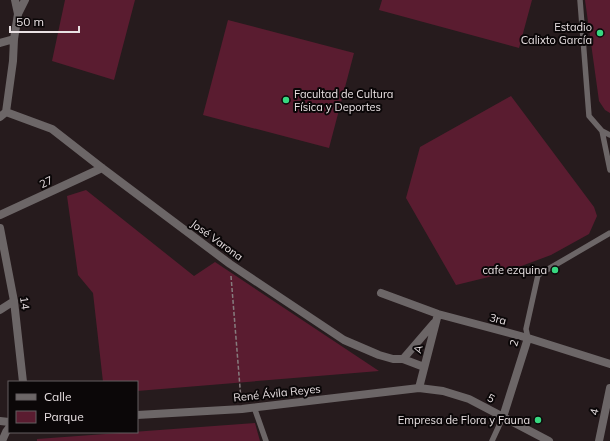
<svg xmlns="http://www.w3.org/2000/svg" width="610" height="441" viewBox="0 0 610 441" font-family="Mulish,sans-serif">
<style>
.green{fill:#5a1c30}
.lines{fill:none;stroke-linecap:round;stroke-linejoin:round}
.path{stroke:#867c7e;stroke-width:1.5;stroke-dasharray:4 2;stroke-linecap:butt}
.service{stroke:#6c6667;stroke-width:5.5}
.minor{stroke:#6c6667;stroke-width:8}
.tertiary{stroke:#6c6667;stroke-width:8}
.poi-dot{fill:#37d880;stroke:#0b0708;stroke-width:1.5}
.labels{text-anchor:middle;stroke-width:4;stroke-linejoin:round;paint-order:stroke}
.poi-label{font-size:11px;fill:#e9e1e3;stroke:#0b0708;text-anchor:end}
.street-label{font-size:11px;fill:#e9e1e3;stroke:#0b0708}
</style>
<rect width="100%" height="100%" fill="#261b1d"/>
<!-- green -->
<path class="green" d="M65,0H135L114,80L52,61Z
M382,0H532L519,48L379,10Z
M585,0H610V113L605,110L599,101Z
M228,20L354,53L329,148L203,115Z
M511,96L594,207L597,216L589,234L551,255L497,275L456,285L406,198L420,147Z
M86,190L194,276L215,262L379,371L137,391V382H103L93,293L78,275L67,196Z
M255,423L260,441H37V439Z"/>
<g class="lines">
<!-- path -->
<path class="path" d="M231,276L241,400"/>
<!-- service -->
<path class="service" d="M580,0L589,116L602,131L610,135
M602,131L610,170
M528,338L526,329L538,275L610,233
M254,407L266,441
M492,441L503,417"/>
<!-- minor -->
<path class="minor" d="M15,0L18,14
M0,43L14,39
M6,112L52,129L102,168L230,264L344,340L379,355L393,359H403L424,367
M6,112L13,61L14,39L18,14L25,0
M0,117L6,112
M0,215L102,168
M0,228L14,301L23,382
M381,293L438,314L528,338L610,364
M0,310L14,301
M403,359L434,323
M419,388L438,314
M503,417L528,338
M599,441L610,388"/>
<!-- tertiary -->
<path class="tertiary" d="M137,415L242,409L419,388L443,391L469,399L549,441
M0,421L9,422
M2,441L6,432L9,428"/>
</g>
<!-- markers -->
<g class="poi-dot">
<circle cx="600" cy="33" r="4"/>
<circle cx="286" cy="100" r="4"/>
<circle cx="555" cy="270" r="4"/>
<circle cx="538" cy="420" r="4"/>
</g>
<g class="labels">
<!-- poi labels -->
<g class="poi-label">
<text x="592" y="31">Estadio<tspan x="592" dy="13">Calixto García</tspan></text>
<text x="294" y="98" text-anchor="start">Facultad de Cultura<tspan x="294" dy="13">Física y Deportes</tspan></text>
<text x="547" y="274">cafe ezquina</text>
<text x="530" y="424">Empresa de Flora y Fauna</text>
</g>
<!-- street labels -->
<g class="street-label">
<text transform="translate(46 182) rotate(-25)" y="4">27</text>
<text transform="translate(217 240) rotate(36)" y="4">José Varona</text>
<text transform="translate(25 303) rotate(82)" y="4">14</text>
<text transform="translate(498 319) rotate(15)" y="4">3ra</text>
<text transform="translate(514 343) rotate(-73)" y="4">2</text>
<text transform="translate(418 349) rotate(-75)" y="4">A</text>
<text transform="translate(277 393) rotate(-6)" y="4">René Ávila Reyes</text>
<text transform="translate(491 398) rotate(29)" y="4">5</text>
<text transform="translate(594 412) rotate(-78)" y="4">4</text>
</g>
</g>
<!-- legend -->
<rect x="8" y="381" width="130" height="52" fill="#0b0708" stroke="#645e60"/>
<rect x="16" y="394" width="20" height="6" fill="#6c6667" stroke="#645e60"/>
<text x="44" y="401" font-size="12" fill="#e9e1e3">Calle</text>
<rect x="16" y="411" width="20" height="12" fill="#5a1c30" stroke="#645e60"/>
<text x="44" y="421" font-size="12" fill="#e9e1e3">Parque</text>
<!-- scale -->
<path d="M10 26v6h69v-6" fill="none" stroke="#e9e1e3" stroke-width="2"/>
<text x="16" y="26" font-size="12" fill="#e9e1e3" stroke="#0b0708" stroke-width="3" paint-order="stroke">50 m</text>
</svg>
